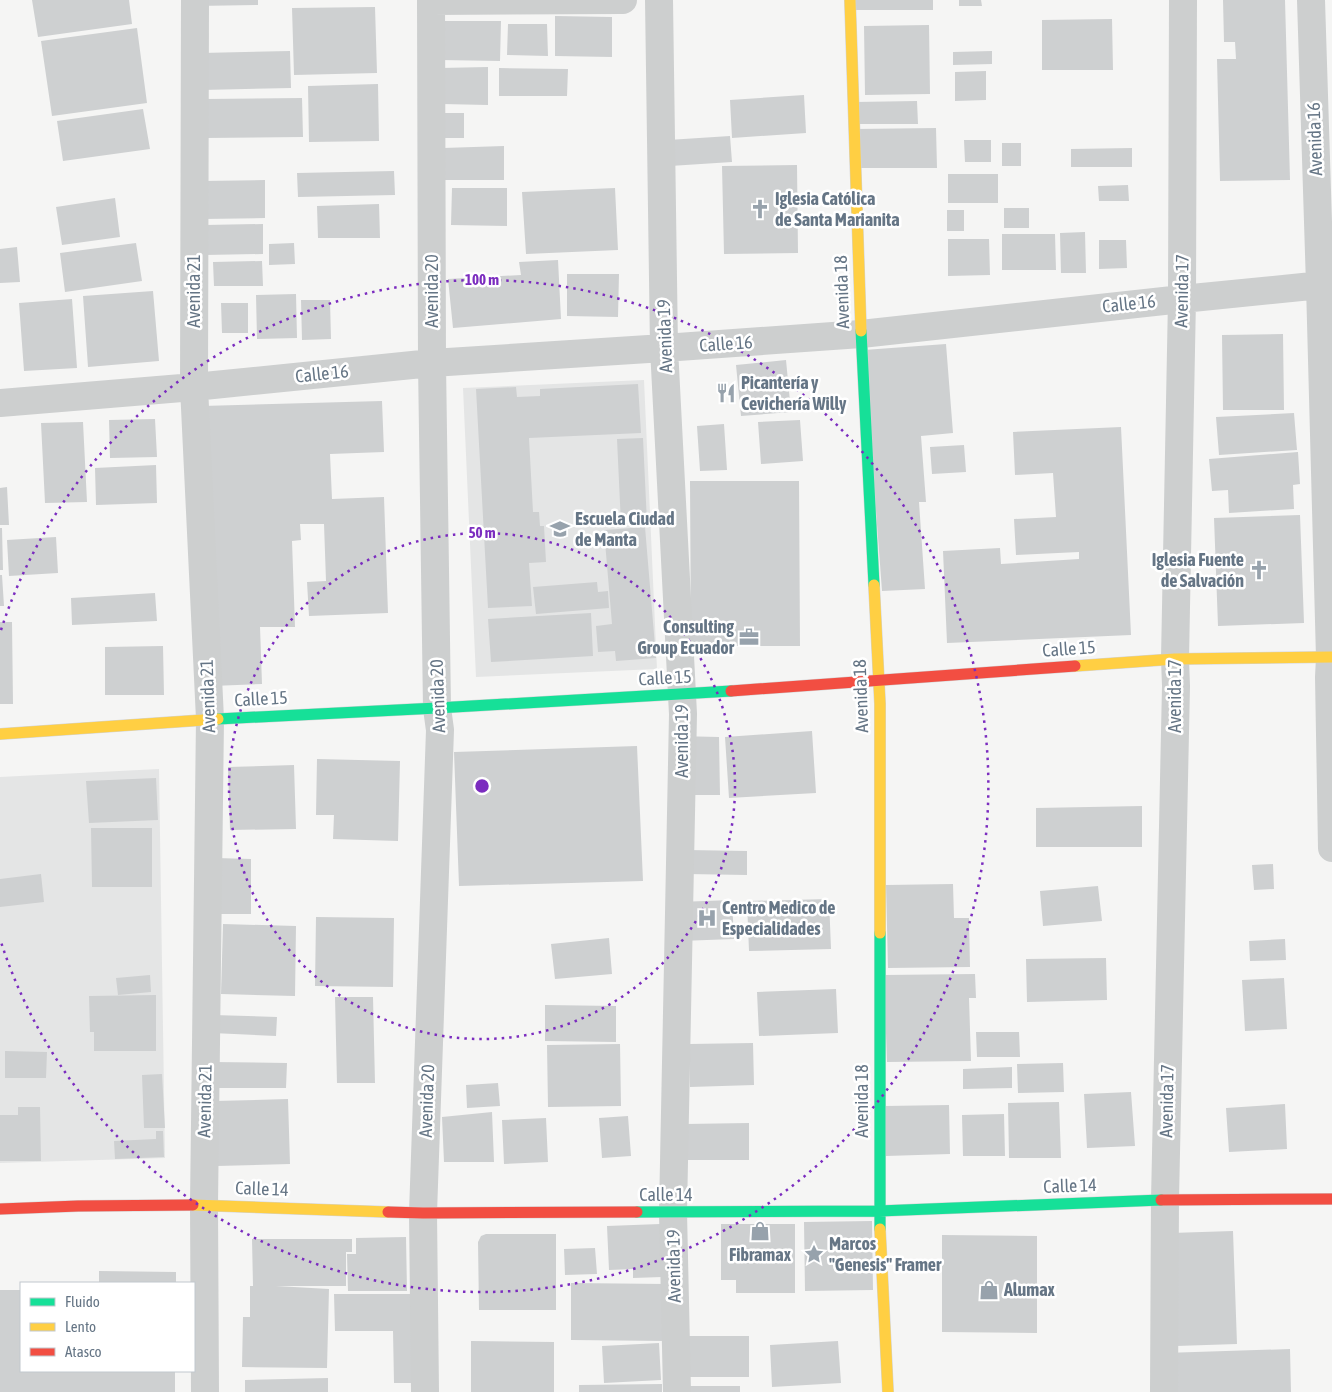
<svg xmlns="http://www.w3.org/2000/svg" width="1332" height="1392" viewBox="0 0 1332 1392" font-family="'Asap Condensed',sans-serif">
<style>
.built{fill:#e4e5e5}
.building{fill:#ced0d1}
.lines{fill:none;stroke-linecap:round;stroke-linejoin:round}
.fast-casing{stroke:#d2d3d4;stroke-width:12}
.slow-casing{stroke:#d2d3d4;stroke-width:12}
.jam-casing{stroke:#d2d3d4;stroke-width:12}
.street{stroke:#cdcfcf;stroke-width:28}
.fast{stroke:#16e098;stroke-width:11}
.slow{stroke:#ffcf43;stroke-width:11}
.jam{stroke:#f24e42;stroke-width:11}
.ring{fill:none;stroke:#7b2cbf;stroke-width:2.5;stroke-dasharray:2.5 5}
.labels{text-anchor:middle;stroke-width:5;stroke-linejoin:round;paint-order:stroke}
.street-label{font-size:18px;fill:#657585;stroke:#fff}
.poi-label{font-size:18px;font-weight:bold;fill:#657585;stroke:#fff;text-anchor:start}
.centre{fill:#7b2cbf;stroke:#fff;stroke-width:2.5}
.ring-label{font-size:15px;text-anchor:middle;font-weight:bold;fill:#7b2cbf;stroke:#fff;stroke-width:5;stroke-linejoin:round;paint-order:stroke}
</style>
<rect width="100%" height="100%" fill="#f5f5f4"/>
<!-- built -->
<path class="built" d="M644,380L657,669L476,677L463,388Z
M159,769L165,1158L0,1163V777Z"/>
<!-- building -->
<path class="building" d="M32,0H129L132,24L38,37Z
M196,0H258V5L196,6Z
M853,0H933V10H853Z
M959,0H981L982,6H959Z
M1223,0H1285L1290,180L1220,181L1217,59H1236L1235,42H1224Z
M375,7L377,73L294,75L292,8Z
M555,16L612,17V57L555,56Z
M1112,19L1113,70H1042V20Z
M440,21H501L500,61L440,60Z
M508,24H547L548,56L507,55Z
M929,25L930,94L865,95L864,26Z
M137,28L147,103L52,116L41,41Z
M290,51L291,88L202,90L201,53Z
M992,51V64L953,65V52Z
M488,67V105L442,104L440,68Z
M499,68L568,69L567,96H499Z
M986,71V100L955,101V72Z
M378,84L379,141L309,142L308,86Z
M804,95L806,133L732,138L730,100Z
M302,98L303,137L205,138V99Z
M917,101L918,124H855V102Z
M143,109L150,149L63,161L57,121Z
M443,113H464V138H443Z
M936,128L937,168H856L855,129Z
M730,136L732,162L670,166L668,140Z
M964,140H991V162H965Z
M1002,143H1021V166H1002Z
M504,146V180H443V148Z
M1132,148V167H1071V149Z
M797,165L798,253L724,254L722,166Z
M394,171L395,195L298,197L297,173Z
M948,174H998V203H948Z
M265,180V218L203,219L202,181Z
M1128,185L1129,201H1099L1098,186Z
M452,188H507V226L451,225Z
M615,188L618,250L526,254L522,192Z
M115,198L120,237L62,245L56,207Z
M379,204L380,238H318L317,206Z
M1004,208H1029V228H1004Z
M947,210H964V231H947Z
M263,224V254L205,255V225Z
M1085,232L1086,273H1061L1060,233Z
M1002,234H1055L1056,270H1002Z
M948,239H989L990,275L948,276Z
M1099,240H1126L1127,268L1099,269Z
M136,243L142,281L65,292L60,253Z
M294,243L295,264L269,265V244Z
M17,247L20,282L0,283V249Z
M558,260L561,319L453,328L448,279L521,275L519,262Z
M262,261L263,286H214L213,262Z
M567,274H619L618,317L567,316Z
M153,291L159,361L88,367L83,296Z
M296,294L297,338L257,339L256,295Z
M72,299L77,368L24,371L19,303Z
M301,300H330L331,339L302,340Z
M221,303H248V333H222Z
M1283,334L1284,410H1223L1222,335Z
M946,344L953,433L921,436L926,502H919L925,589L882,591L864,350Z
M786,360L791,412L741,416L736,365Z
M638,384L641,433L529,438L533,512H539L540,526H544L546,562L529,563L532,606L488,608L476,389L516,387L517,397L540,396V389Z
M382,401L384,452L330,454L332,499L384,497L388,613L309,616L307,582L326,581L324,524H300L301,540L292,541L295,627H260L262,684L212,686L202,406Z
M1294,413L1297,450L1219,455L1216,417Z
M155,419L157,457L110,458L109,420Z
M800,420L803,461L761,464L758,422Z
M83,422L87,502L45,503L41,423Z
M724,424L727,470L700,471L697,426Z
M1121,427L1131,635L947,643L943,551L1000,548L1001,564L1079,559V552L1016,555L1014,519L1056,517L1053,473L1015,475L1013,432Z
M643,438L647,523L621,524L617,439Z
M964,445L966,472L932,474L930,447Z
M1298,452L1300,484L1293,485L1294,509L1229,513L1228,490L1212,491L1209,459Z
M156,465L157,503L96,505L95,468Z
M690,481H799L800,646H691Z
M7,487L9,525H0V488Z
M1300,515L1304,623L1218,626L1214,518Z
M645,527L656,658L616,661L615,651L598,652L596,626L612,624L604,530Z
M0,528H2L3,570H0Z
M56,537L58,573L9,576L7,540Z
M0,575H2L4,606H0Z
M597,582L598,592L608,591L609,608L536,614L533,587Z
M155,593L157,621L72,625L71,598Z
M591,613L593,656L491,662L488,619Z
M0,622H12L13,704H0Z
M163,646L164,695H105V647Z
M812,731L816,793L729,798L725,737Z
M676,736L719,737L720,795H677Z
M637,746L643,881L459,886L454,752Z
M317,759L400,761L398,841L333,839L334,815H316Z
M294,765L296,829L230,830L228,767Z
M156,778L158,820L89,823L86,781Z
M1142,806V847H1036V808Z
M91,828H152V887H92Z
M687,850L747,851V875L687,874Z
M216,858L251,859V914H217Z
M1273,864L1274,889L1254,890L1252,865Z
M41,874L44,902L0,907V879Z
M953,884L954,918H969L970,967L888,968L886,885Z
M1098,886L1102,921L1043,926L1040,891Z
M829,899L831,949L749,951L747,901Z
M732,900L734,939L680,941L678,902Z
M316,917L394,918L393,987L315,986Z
M223,924L296,926L295,996L221,994Z
M609,938L612,974L555,979L551,944Z
M1285,939L1286,960L1250,961L1249,941Z
M1106,958L1107,1000L1027,1002L1026,959Z
M975,974L976,998H969L971,1061L887,1062L884,975Z
M150,975L151,992L118,995L116,978Z
M1284,978L1287,1029L1245,1031L1242,980Z
M836,989L838,1033L759,1036L757,992Z
M156,995V1051H94V1032H90L89,996Z
M335,997H373L375,1083H337Z
M545,1005L616,1006V1042L545,1041Z
M213,1015L277,1017L276,1036L212,1033Z
M976,1032H1019L1020,1057H977Z
M753,1043L754,1085L690,1087L689,1044Z
M620,1044L621,1106L548,1107L547,1045Z
M5,1051L47,1052L46,1078H5Z
M212,1062L287,1063L286,1088H212Z
M1063,1063L1064,1092L1018,1093L1017,1064Z
M1012,1067V1088L963,1089V1069Z
M162,1074L165,1128H144L142,1075Z
M498,1083L500,1106L467,1108L466,1085Z
M1131,1092L1135,1146L1087,1148L1084,1094Z
M288,1099L290,1164L217,1166L215,1101Z
M1059,1102L1061,1158H1009L1008,1103Z
M1285,1104L1287,1149L1229,1152L1226,1108Z
M949,1105L950,1154L886,1156L885,1106Z
M18,1107H40L41,1161H0V1115H18Z
M492,1112L494,1162H444L442,1117Z
M1004,1114L1005,1156H963L962,1115Z
M628,1116L631,1156L602,1158L599,1118Z
M546,1118L548,1162L504,1164L502,1120Z
M749,1123V1160H685V1124Z
M156,1131H163L164,1157L115,1159L114,1141L156,1139Z
M872,1221L873,1290L805,1291L804,1222Z
M660,1224L662,1277L633,1278V1269L609,1270L607,1226Z
M721,1224H795V1293H736V1280H721Z
M1233,1231L1237,1344L1176,1346L1171,1233Z
M486,1234H556V1310H479L478,1242L481,1236Z
M942,1235L1037,1236V1333L942,1332Z
M406,1237L407,1291H348L347,1254H356V1238Z
M252,1239H352V1252H346V1286H276L329,1289L327,1368L242,1367L243,1317H250V1286H253Z
M595,1248L597,1274L565,1275L564,1249Z
M99,1271L176,1272V1283H99Z
M571,1283L666,1284V1341L571,1340Z
M0,1290H21V1371H175V1392H0Z
M334,1294H414L411,1383H394L393,1331H335Z
M682,1336H749V1377H682Z
M471,1341L554,1342V1392H471Z
M838,1341L841,1383L772,1387L770,1345Z
M659,1343L661,1380L604,1383L602,1346Z
M1290,1349L1291,1392H1165L1164,1353Z
M328,1378V1392H245V1380Z
M662,1384V1392H579V1385Z
M684,1386H740V1392H684Z"/>
<g class="lines">
<defs>
<path id="fast" d="M861,331L874,585
M218,719L437,708L731,691
M880,933V1229
M637,1212L879,1211L1161,1200"/>
<path id="slow" d="M850,0L861,331
M874,585L880,704V933
M1075,666L1175,659L1332,657
M0,734L218,719
M193,1205L388,1212
M880,1229L888,1392"/>
<path id="jam" d="M731,691L1075,666
M1161,1200L1332,1199
M0,1209L78,1206L193,1205
M388,1212L423,1213L637,1212"/>
</defs>
<!-- fast casing -->
<use href="#fast" class="fast-casing"/>
<!-- slow casing -->
<use href="#slow" class="slow-casing"/>
<!-- jam casing -->
<use href="#jam" class="jam-casing"/>
<!-- street -->
<path class="street" d="M195,0L194,387L210,719L204,1205L205,1392
M659,0L664,348L683,714L673,1212L677,1392
M1311,0L1320,285L1330,658L1329,677L1332,848
M431,1L623,0
M0,403L194,387L432,363L664,348L861,334L1182,299L1332,284
M425,1392L423,1213L440,730L437,708L432,363L431,0
M1164,1392L1165,1200L1176,686L1175,659L1182,299L1183,0"/>
<!-- fast -->
<use href="#fast" class="fast"/>
<!-- slow -->
<use href="#slow" class="slow"/>
<!-- jam -->
<use href="#jam" class="jam"/>
</g>
<!-- distance rings -->
<g class="ring">
<circle cx="482" cy="786" r="253"/>
<path d="M1 630A506 506 0 1 1 1 942"/>
</g>
<!-- icons -->
<defs>
<symbol id="church-bare" viewBox="-9 -9 18 18"><path d="M-1.2-6h2.4v3.5h3.3v2.4h-3.3V6h-2.4V-.1h-3.3v-2.4h3.3Z" fill="#97a2ac" stroke="#fff" stroke-width="2.5" paint-order="stroke"/></symbol>
<symbol id="restaurant-bare" viewBox="-9 -9 18 18"><path d="M-5-6h1v4h1v-4h1v4h1v-4h1v5L-1.5 .5V6h-2V.5L-5-1ZM5-6V6H3V1.5H1.5Q1.5-4 5-6Z" fill="#97a2ac" stroke="#fff" stroke-width="2.5" paint-order="stroke"/></symbol>
<symbol id="school-bare" viewBox="-9 -9 18 18"><path d="M0-5L7-2L0 1L-7-2ZM-4 1L0 2.5L4 1V4Q0 6-4 4Z" fill="#97a2ac" stroke="#fff" stroke-width="2.5" paint-order="stroke"/></symbol>
<symbol id="office-bare" viewBox="-9 -9 18 18"><path d="M-6-3h4V-5.5h4V-3h4V5H-6ZM-1-4.5V-3h2v-1.5ZM-6 0V1H6V0Z" fill="#97a2ac" stroke="#fff" stroke-width="2.5" paint-order="stroke"/></symbol>
<symbol id="hospital-bare" viewBox="-9 -9 18 18"><path d="M-5-5h3v3.5h4V-5h3V5h-3V1.5h-4V5h-3Z" fill="#97a2ac" stroke="#fff" stroke-width="2.5" paint-order="stroke"/></symbol>
<symbol id="shop-bare" viewBox="-9 -9 18 18"><path d="M-5-2.5h2.3a2.7 3.5 0 0 1 5.4 0H5L5.5 6h-11ZM-1.5-2.5h3a1.5 2.3 0 0 0-3 0Z" fill="#97a2ac" stroke="#fff" stroke-width="2.5" paint-order="stroke"/></symbol>
<symbol id="sight-bare" viewBox="-9 -9 18 18"><path d="M0-6L1.8-2.2L6-1.7L2.9 1.2L3.7 5.4L0 3.3L-3.7 5.4L-2.9 1.2L-6-1.7L-1.8-2.2Z" fill="#97a2ac" stroke="#fff" stroke-width="2.5" paint-order="stroke"/></symbol>
</defs>
<g fill-rule="evenodd">
<use href="#church-bare" x="746" y="195" width="28" height="28"/>
<use href="#restaurant-bare" x="712" y="379" width="28" height="28"/>
<use href="#school-bare" x="546" y="515" width="28" height="28"/>
<use href="#church-bare" x="1245" y="556" width="28" height="28"/>
<use href="#office-bare" x="735" y="623" width="28" height="28"/>
<use href="#hospital-bare" x="693" y="904" width="28" height="28"/>
<use href="#shop-bare" x="746" y="1217" width="28" height="28"/>
<use href="#sight-bare" x="800" y="1240" width="28" height="28"/>
<use href="#shop-bare" x="975" y="1276" width="28" height="28"/>
</g>
<g class="labels">
<!-- street labels -->
<g class="street-label">
<text transform="translate(1315 139) rotate(-92)" y="6">Avenida 16</text>
<text transform="translate(194 291) rotate(-90)" y="6">Avenida 21</text>
<text transform="translate(432 291) rotate(-90)" y="6">Avenida 20</text>
<text transform="translate(1182 291) rotate(-89)" y="6">Avenida 17</text>
<text transform="translate(842 292) rotate(-92)" y="6">Avenida 18</text>
<text transform="translate(1129 304) rotate(-6)" y="6">Calle 16</text>
<text transform="translate(665 336) rotate(-92)" y="6">Avenida 19</text>
<text transform="translate(726 344) rotate(-4)" y="6">Calle 16</text>
<text transform="translate(322 374) rotate(-6)" y="6">Calle 16</text>
<text transform="translate(1069 649) rotate(-4)" y="6">Calle 15</text>
<text transform="translate(665 678) rotate(-3)" y="6">Calle 15</text>
<text transform="translate(208 696) rotate(-92)" y="6">Avenida 21</text>
<text transform="translate(438 696) rotate(-92)" y="6">Avenida 20</text>
<text transform="translate(861 696) rotate(-92)" y="6">Avenida 18</text>
<text transform="translate(1175 696) rotate(-90)" y="6">Avenida 17</text>
<text transform="translate(261 699) rotate(-3)" y="6">Calle 15</text>
<text transform="translate(682 741) rotate(-90)" y="6">Avenida 19</text>
<text transform="translate(205 1101) rotate(-89)" y="6">Avenida 21</text>
<text transform="translate(427 1101) rotate(-88)" y="6">Avenida 20</text>
<text transform="translate(862 1101) rotate(-90)" y="6">Avenida 18</text>
<text transform="translate(1167 1101) rotate(-89)" y="6">Avenida 17</text>
<text transform="translate(1070 1186) rotate(-2)" y="6">Calle 14</text>
<text transform="translate(262 1189) rotate(2)" y="6">Calle 14</text>
<text x="666" y="1201">Calle 14</text>
<text transform="translate(674 1266) rotate(-91)" y="6">Avenida 19</text>
</g>
<!-- poi labels -->
<g class="poi-label">
<text x="775" y="205">Iglesia Católica<tspan x="775" dy="21">de Santa Marianita</tspan></text>
<text x="741" y="389">Picantería y<tspan x="741" dy="21">Cevichería Willy</tspan></text>
<text x="575" y="525">Escuela Ciudad<tspan x="575" dy="21">de Manta</tspan></text>
<text x="1244" y="566" text-anchor="end">Iglesia Fuente<tspan x="1244" dy="21">de Salvación</tspan></text>
<text x="734" y="633" text-anchor="end">Consulting<tspan x="734" dy="21">Group Ecuador</tspan></text>
<text x="722" y="914">Centro Medico de<tspan x="722" dy="21">Especialidades</tspan></text>
<text x="829" y="1250">Marcos<tspan x="829" dy="21">"Genesis" Framer</tspan></text>
<text x="760" y="1261" text-anchor="middle">Fibramax</text>
<text x="1004" y="1296">Alumax</text>
</g>
</g>
<circle cx="482" cy="786" r="8" class="centre"/>
<g class="ring-label">
<text x="482" y="285">100 m</text>
<text x="482" y="538">50 m</text>
</g>
<!-- legend -->
<rect x="20" y="1282" width="175" height="90" fill="#ffffff" stroke="#c1c8ce"/>
<rect x="30" y="1298" width="25" height="8" fill="#16e098" stroke="#c1c8ce"/>
<text x="65" y="1307" font-size="15" fill="#657585">Fluido</text>
<rect x="30" y="1323" width="25" height="8" fill="#ffcf43" stroke="#c1c8ce"/>
<text x="65" y="1332" font-size="15" fill="#657585">Lento</text>
<rect x="30" y="1348" width="25" height="8" fill="#f24e42" stroke="#c1c8ce"/>
<text x="65" y="1357" font-size="15" fill="#657585">Atasco</text>
</svg>
